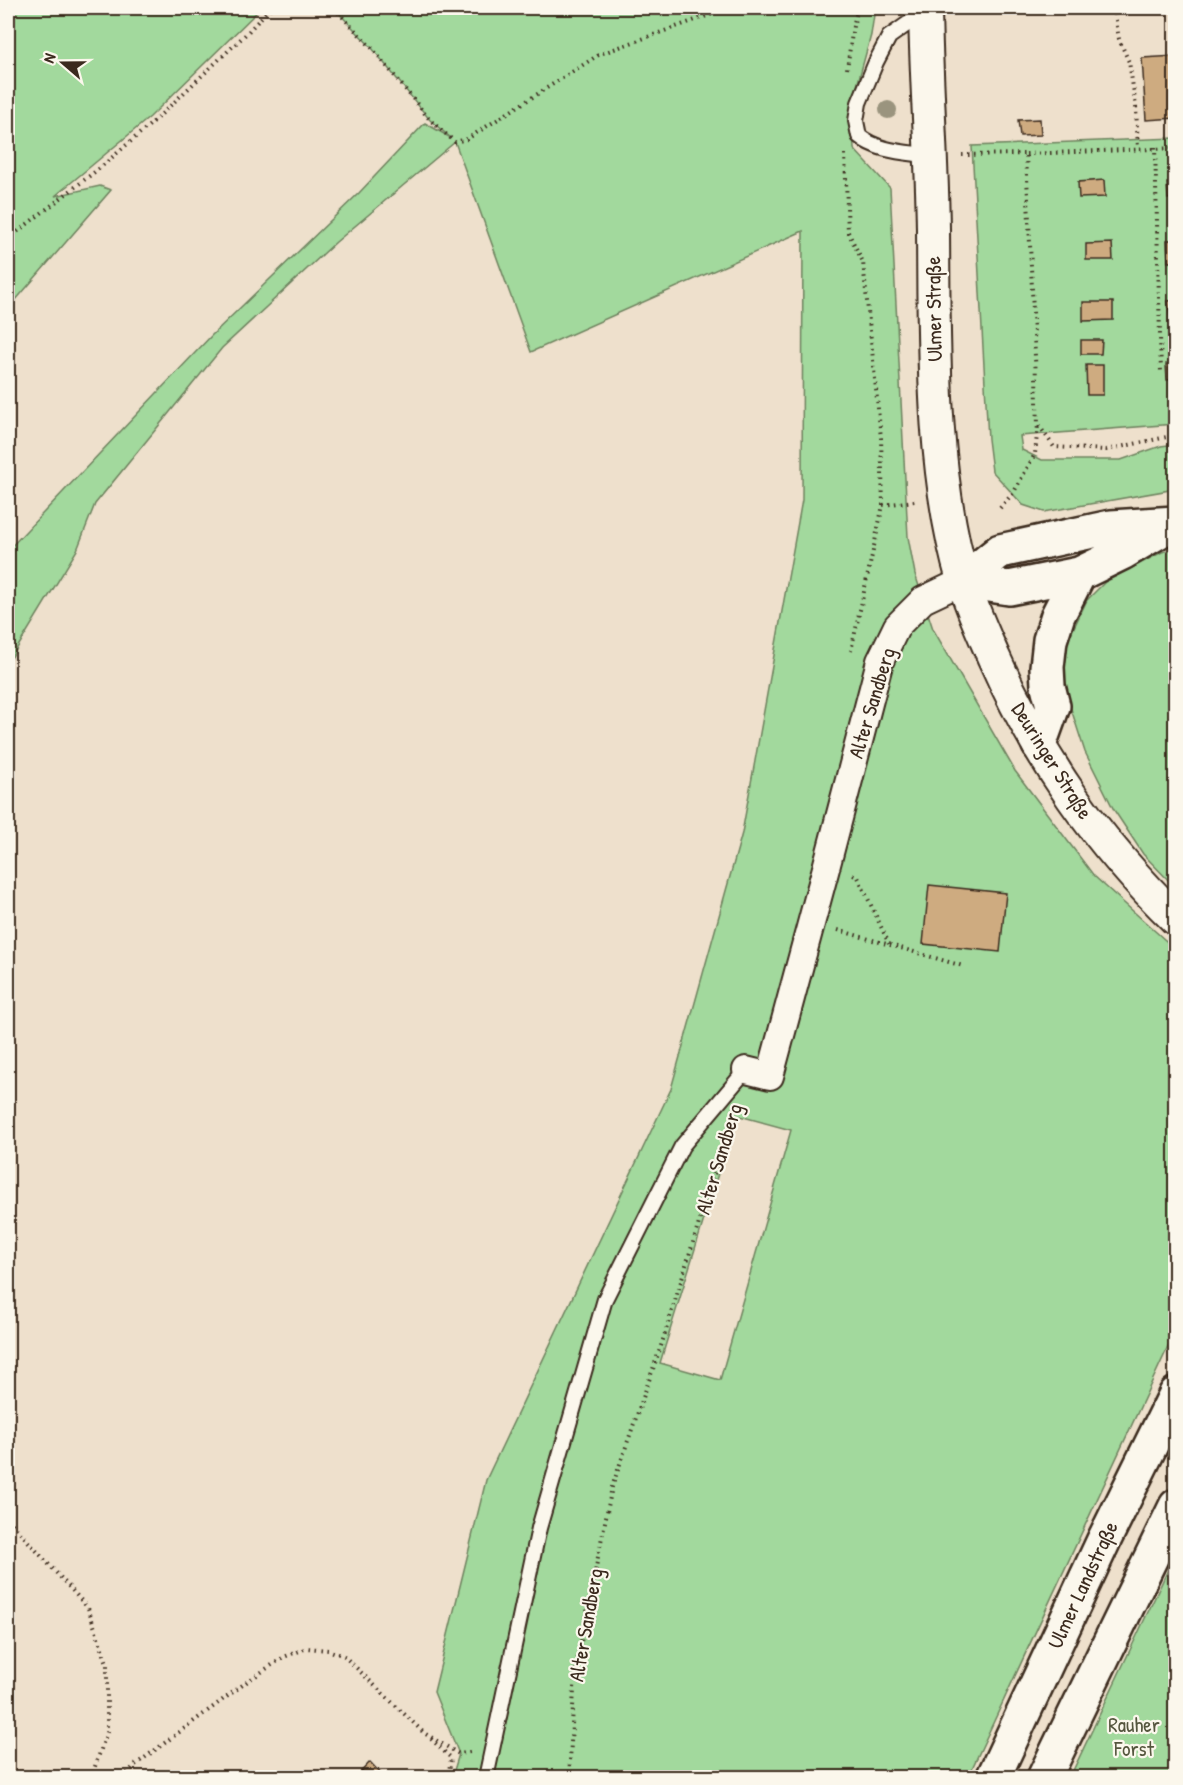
<svg xmlns="http://www.w3.org/2000/svg" width="1183" height="1785" viewBox="0 0 1183 1785" font-family="'Patrick Hand',sans-serif">
<style>
.green{fill:#a2d99d;stroke:#6e825e;stroke-width:1.5;fill-rule:evenodd}
.building{fill:#ceab80;stroke:#3b2a1e;stroke-width:1.5}
.lines{fill:none;stroke-linecap:round;stroke-linejoin:round}
.service-casing{stroke:#3b2a1e;stroke-width:18}
.minor-casing{stroke:#3b2a1e;stroke-width:30}
.tertiary-casing{stroke:#3b2a1e;stroke-width:36}
.primary-casing{stroke:#3b2a1e;stroke-width:38}
.path{stroke:#3b2a1e;stroke-width:4;stroke-dasharray:1.5 4.5;stroke-linecap:butt}
.service{stroke:#fbf7ec;stroke-width:14}
.minor{stroke:#fbf7ec;stroke-width:26}
.tertiary{stroke:#fbf7ec;stroke-width:32}
.primary{stroke:#fbf7ec;stroke-width:33}
.tree{fill:#9a947e}
.labels{text-anchor:middle;stroke-width:4.5;stroke-linejoin:round;paint-order:stroke}
.street-label{font-size:21px;fill:#3b2a1e;stroke:#fbf7ec}
.park-label{font-size:21px;fill:#55563e;stroke:#fbf7ec}
</style>
<rect width="100%" height="100%" fill="#eee0cc"/>
<filter id="ink" filterUnits="userSpaceOnUse"><feTurbulence type="fractalNoise" baseFrequency=".0167" numOctaves="2"/><feDisplacementMap in="SourceGraphic" scale="12" xChannelSelector="R" yChannelSelector="G"/><feConvolveMatrix kernelMatrix="1 2 1 2 8 2 1 2 1" color-interpolation-filters="sRGB"/></filter>
<g filter="url(#ink)">
<!-- green -->
<path class="green" d="M8,8H261L150,117L55,196L100,186L111,190L8,309Z
M334,8H875L871,35L852,104L854,149L890,188L908,537L915,574L933,629L1015,771L1094,876L1175,949V1332L968,1777H452L459,1754L434,1692L486,1480L671,1089L742,833L802,500L803,231L531,352L455,142L336,242L222,348L95,504L77,550L8,663V550L212,335L359,193L425,123L451,138L430,120L372,48ZM736,1115L791,1130L720,1380L660,1363Z
M1175,138V424L1020,436L1022,450L1042,460H1121L1161,446L1175,444V489L1044,512L1023,505L992,471L988,439L972,146Z
M1175,548V887L1143,854L1114,810L1085,752L1061,678L1068,640L1087,600L1105,582L1162,552Z
M1175,1555V1777H1070Z"/>
<!-- building -->
<path class="building" d="M1176,56V118L1146,120L1142,58Z
M1040,119L1041,135L1020,136L1018,120Z
M1104,180L1105,197L1079,198L1078,182Z
M1167,183H1176V198L1168,199Z
M1167,240H1176V262H1168Z
M1112,243L1113,260H1086V244Z
M1176,300V321H1170L1168,301Z
M1083,302H1113V320L1083,321Z
M1081,340H1102L1101,354H1081Z
M1166,364H1176V379L1167,380Z
M1086,365H1103V395H1087Z
M929,885L1006,893L1000,952L923,944Z
M370,1762L385,1778H355Z"/>
<g class="lines">
<defs>
<path id="service" d="M923,13L889,37L876,62L859,103L856,121L859,136C878,152 907,152 931,156
M486,1778L539,1528L605,1299L682,1146L746,1070"/>
<path id="minor" d="M746,1070L770,1076L826,868L880,661L897,626L923,600L963,581"/>
<path id="tertiary" d="M925,8C926,81 932,155 933,229C934,342 931,471 963,580C971,607 983,633 994,658C1039,759 1097,842 1176,919"/>
<path id="primary" d="M963,581L1000,551L1111,527L1176,523
M963,581L1009,588L1079,574L1122,553L1166,527
M1039,745L1053,706L1048,686L1047,667L1050,640L1058,615L1079,574
M993,1778L1104,1540L1176,1394
M1044,1778L1176,1506"/>
</defs>
<!-- service casing -->
<use href="#service" class="service-casing"/>
<!-- minor casing -->
<use href="#minor" class="minor-casing"/>
<!-- tertiary casing -->
<use href="#tertiary" class="tertiary-casing"/>
<!-- primary casing -->
<use href="#primary" class="primary-casing"/>
<!-- path -->
<path class="path" d="M334,8L372,48L430,120L455,142L467,139L600,54L729,8
M1114,8L1119,39L1129,62L1136,106L1138,149
M847,69L853,26L858,8
M1155,147L1161,373
M845,154L848,232L863,262L881,438L883,505L851,651
M1026,154L1176,148
M962,155L1026,154L1038,424L1054,447L1106,450L1176,435
M8,239L101,167L152,123L246,34L270,8
M883,505L915,501
M1000,508L1014,492L1035,454L1038,425
M853,875L858,877L889,944
M838,930L963,966
M8,1519L88,1608L107,1663V1732L91,1778
M431,1739L451,1758L448,1778
M123,1778L135,1765L248,1681L284,1657L307,1648L328,1650L344,1656L424,1733L459,1754L470,1752
M569,1778L575,1672L612,1487L662,1343L728,1129
M1175,1778L1176,1777"/>
<!-- service -->
<use href="#service" class="service"/>
<!-- minor -->
<use href="#minor" class="minor"/>
<!-- tertiary -->
<use href="#tertiary" class="tertiary"/>
<!-- primary -->
<use href="#primary" class="primary"/>
</g>
<!-- trees -->
<circle class="tree" cx="888" cy="110" r="9"/>
</g>
<g class="labels">
<!-- street labels -->
<g class="street-label">
<text transform="translate(934 309) rotate(-91)" y="7">Ulmer Straße</text>
<text transform="translate(872 703) rotate(-73)" y="7">Alter Sandberg</text>
<text transform="translate(1052 761) rotate(58)" y="7">Deuringer Straße</text>
<text transform="translate(719 1159) rotate(-73)" y="7">Alter Sandberg</text>
<text transform="translate(1083 1585) rotate(-65)" y="7">Ulmer Landstraße</text>
<text transform="translate(586 1625) rotate(-80)" y="7">Alter Sandberg</text>
</g>
<!-- park labels -->
<g class="park-label">
<text x="1134" y="1732">Rauher<tspan x="1134" dy="24">Forst</tspan></text>
</g>
</g>
<!-- margin -->
<rect width="1183" height="1785" fill="none" stroke="#fbf7ec" stroke-width="30"/>
<rect x="15" y="15" width="1153" height="1755" fill="none" stroke="#3b2a1e" stroke-width="2" filter="url(#ink)"/>
<!-- north arrow -->
<g transform="translate(63 63) rotate(290)" stroke="#fbf7ec" stroke-width="4.5" paint-order="stroke">
<path d="M0-4.5L10 22L0 15L-10 22Z" fill="#3b2a1e"/>
<text y="-9" font-size="16" font-weight="bold" text-anchor="middle" fill="#3b2a1e">N</text>
</g>
</svg>
